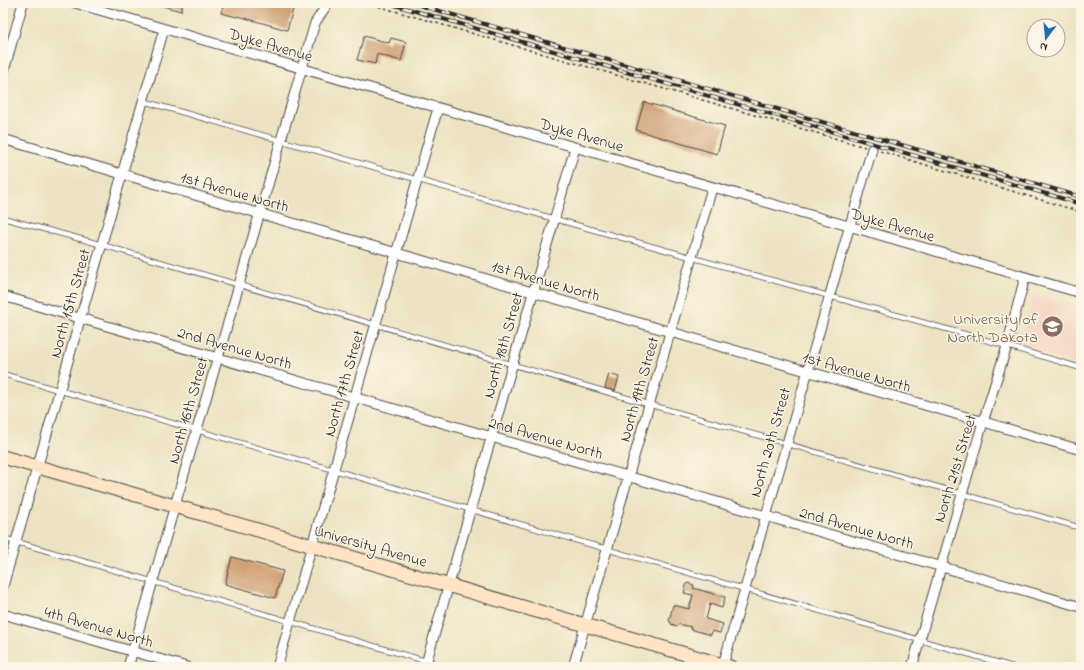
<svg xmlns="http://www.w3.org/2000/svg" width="1084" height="670" viewBox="0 0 1084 670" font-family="'Indie Flower',sans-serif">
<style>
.built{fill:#f4d3c0}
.building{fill:#d0a276}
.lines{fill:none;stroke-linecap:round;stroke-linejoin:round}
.lane-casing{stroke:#484742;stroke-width:6}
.street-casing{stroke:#484742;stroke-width:11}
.secondary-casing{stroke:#484742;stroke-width:15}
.path{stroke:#484742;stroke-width:1.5;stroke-dasharray:3 3;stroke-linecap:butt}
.lane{stroke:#fff;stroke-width:4.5}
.street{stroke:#fff;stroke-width:9}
.secondary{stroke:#ffe4c6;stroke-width:13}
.rail-casing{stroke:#2b2b2b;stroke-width:4}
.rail{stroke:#fcf5e5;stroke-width:2.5;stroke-dasharray:8;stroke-linecap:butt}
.labels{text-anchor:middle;stroke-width:3;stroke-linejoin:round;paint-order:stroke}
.street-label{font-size:16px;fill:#2b2b2b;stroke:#fcf5e5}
.education-label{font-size:16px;fill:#785e54;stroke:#fcf5e5;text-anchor:end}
</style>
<rect width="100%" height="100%" fill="#fcf5e5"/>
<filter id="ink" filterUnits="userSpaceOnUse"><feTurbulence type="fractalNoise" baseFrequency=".025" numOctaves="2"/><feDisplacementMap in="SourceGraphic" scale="8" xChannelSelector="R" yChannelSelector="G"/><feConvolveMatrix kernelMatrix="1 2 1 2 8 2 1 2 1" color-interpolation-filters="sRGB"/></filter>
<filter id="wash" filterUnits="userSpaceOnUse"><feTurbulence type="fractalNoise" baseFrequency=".012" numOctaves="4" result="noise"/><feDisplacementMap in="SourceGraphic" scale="16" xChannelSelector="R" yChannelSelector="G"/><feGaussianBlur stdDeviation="0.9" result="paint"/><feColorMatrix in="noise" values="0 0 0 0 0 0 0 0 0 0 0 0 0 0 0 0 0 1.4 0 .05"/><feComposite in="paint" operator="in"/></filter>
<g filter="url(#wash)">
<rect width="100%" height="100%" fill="#ede3c2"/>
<!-- built -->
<path class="built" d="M1034,295L1081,307V365L1019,347Z"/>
<g id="blocks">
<!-- building -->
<path class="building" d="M159,3H183L181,11L159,5Z
M224,3H285L294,6L287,30L238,16L237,17L221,13Z
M364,36L389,43L391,38L406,42L401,61L377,54L375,64L357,60Z
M644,102L725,126L717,154L636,130Z
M609,374L619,377L615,391L605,388Z
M232,557L283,571L275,598L225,584Z
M687,583L694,585L693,588L725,597L722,608L710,604L706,619L723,624L720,633L712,631L711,635L690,629L691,627L678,624L677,626L671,624V622L669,621L673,605L689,609L693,595L684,593Z"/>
</g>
</g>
<g filter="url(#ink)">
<use href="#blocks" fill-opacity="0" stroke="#484742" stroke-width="1"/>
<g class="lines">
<defs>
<path id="lane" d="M143,101L555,219L1007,346L1081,368
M3,218L92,242L641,402L1081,528
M3,374L1013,667
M3,538L446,667"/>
<path id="street" d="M75,3L1081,293
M3,74L23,3
M3,139L122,174L1081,450
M3,296L1081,607
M3,586L164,29
M3,614L187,667
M723,665L872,149
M128,667L315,23L328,3
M277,667L438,108
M425,667L575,148
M573,667L712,188
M912,667L983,422L1007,346L1025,277"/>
<path id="secondary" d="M3,457L185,509L730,667"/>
</defs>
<!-- lane casing -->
<use href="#lane" class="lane-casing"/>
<!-- street casing -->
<use href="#street" class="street-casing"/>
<!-- secondary casing -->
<use href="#secondary" class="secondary-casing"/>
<!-- path -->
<path class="path" d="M367,3L865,147
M880,151L1081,212"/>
<!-- lane -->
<use href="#lane" class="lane"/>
<!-- street -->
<use href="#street" class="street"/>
<!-- secondary -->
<use href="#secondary" class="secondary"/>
<defs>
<path id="rail" d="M388,3L1081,204
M412,3L1081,197"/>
</defs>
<!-- rail casing -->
<use href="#rail" class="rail-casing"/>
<!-- rail -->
<use href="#rail" class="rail"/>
</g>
</g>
<!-- icons -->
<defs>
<symbol id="university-disc" viewBox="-11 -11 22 22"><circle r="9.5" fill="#8d6e63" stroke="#fcf5e5"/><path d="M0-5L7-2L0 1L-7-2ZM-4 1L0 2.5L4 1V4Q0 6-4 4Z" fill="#fff"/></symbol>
</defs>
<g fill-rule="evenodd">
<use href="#university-disc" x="1040" y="314" width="25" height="25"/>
</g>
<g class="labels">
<!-- street labels -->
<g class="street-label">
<text transform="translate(271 44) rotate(16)" y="6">Dyke Avenue</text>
<text transform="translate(582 134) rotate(16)" y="6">Dyke Avenue</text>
<text transform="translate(235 191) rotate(16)" y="6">1st Avenue North</text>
<text transform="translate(893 224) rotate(16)" y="6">Dyke Avenue</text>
<text transform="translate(546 280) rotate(16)" y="6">1st Avenue North</text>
<text transform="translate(69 303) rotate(-74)" y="6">North 15th Street</text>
<text transform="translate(502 345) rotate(-74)" y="6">North 18th Street</text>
<text transform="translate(235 347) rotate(16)" y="6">2nd Avenue North</text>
<text transform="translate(857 371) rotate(16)" y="6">1st Avenue North</text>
<text transform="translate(343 383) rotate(-74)" y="6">North 17th Street</text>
<text transform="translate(638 389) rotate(-74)" y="6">North 19th Street</text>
<text transform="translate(187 410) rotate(-74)" y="6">North 16th Street</text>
<text transform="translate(546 437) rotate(16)" y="6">2nd Avenue North</text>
<text transform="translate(769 442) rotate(-74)" y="6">North 20th Street</text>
<text transform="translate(954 468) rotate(-73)" y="6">North 21st Street</text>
<text transform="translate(857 527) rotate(16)" y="6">2nd Avenue North</text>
<text transform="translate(371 545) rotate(16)" y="6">University Avenue</text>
<text transform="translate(99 626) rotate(16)" y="6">4th Avenue North</text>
</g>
<!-- education labels -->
<g class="education-label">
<text x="1038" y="324">University of<tspan x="1038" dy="18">North Dakota</tspan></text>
</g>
</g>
<!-- margin -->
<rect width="1084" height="670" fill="none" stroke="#fcf5e5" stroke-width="16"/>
<!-- north arrow -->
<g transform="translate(1046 38) rotate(196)"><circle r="19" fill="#fcf5e5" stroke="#a8a49b"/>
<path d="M0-3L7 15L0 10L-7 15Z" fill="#1f6fb2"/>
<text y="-6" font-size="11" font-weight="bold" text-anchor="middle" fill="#2b2b2b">N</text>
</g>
</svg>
